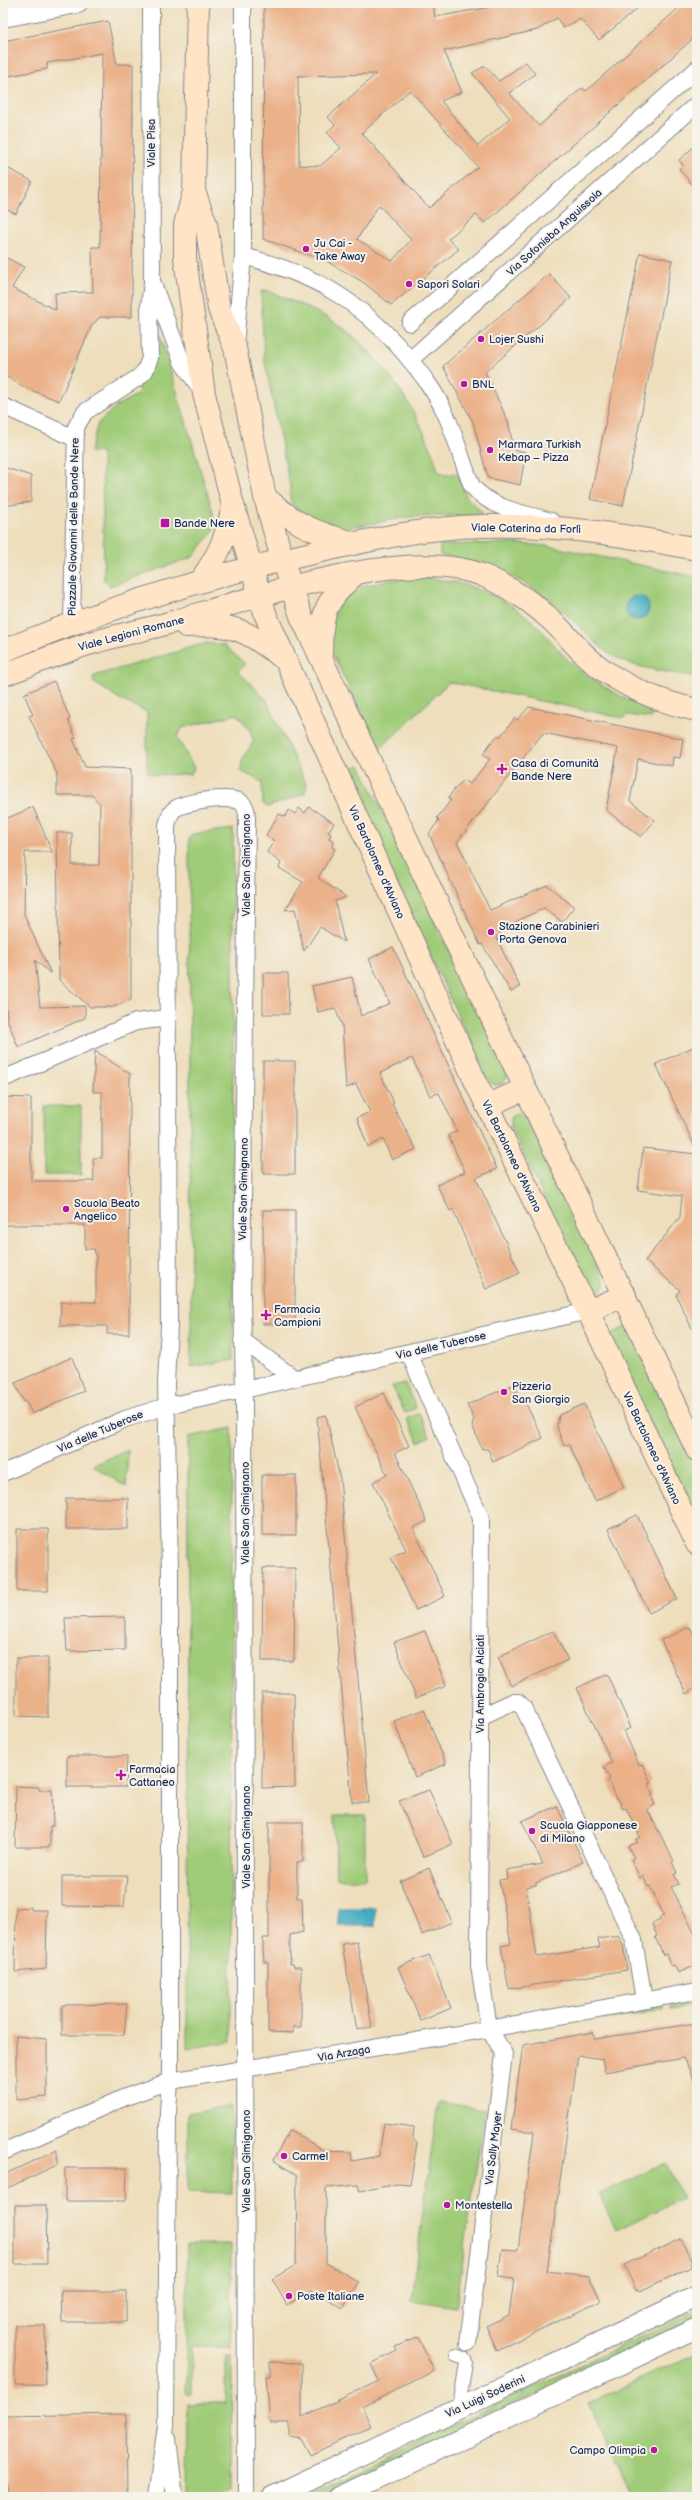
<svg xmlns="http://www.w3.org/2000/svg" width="700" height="2500" viewBox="0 0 700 2500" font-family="'Balsamiq Sans',sans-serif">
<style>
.green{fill:#a0cc79;stroke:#5e7e6c}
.water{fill:#41aac1;stroke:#2e6c90}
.building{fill:#ebb189;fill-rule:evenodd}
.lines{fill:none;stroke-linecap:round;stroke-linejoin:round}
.pedestrian-casing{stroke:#84868d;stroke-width:14}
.minor-casing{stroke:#84868d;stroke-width:18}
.tertiary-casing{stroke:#84868d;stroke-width:22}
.secondary-casing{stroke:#84868d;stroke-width:24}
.pedestrian{stroke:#fff;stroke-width:12}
.minor{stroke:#fff;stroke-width:16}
.tertiary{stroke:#fff;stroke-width:20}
.secondary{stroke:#ffe4c6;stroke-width:22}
.poi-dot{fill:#b5179e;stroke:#f7f3e8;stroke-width:1.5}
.labels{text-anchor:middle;stroke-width:4;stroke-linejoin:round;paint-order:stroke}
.street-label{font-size:11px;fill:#1b2f5e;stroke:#f7f3e8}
.poi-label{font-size:11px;fill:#1b2f5e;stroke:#f7f3e8;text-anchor:start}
</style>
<rect width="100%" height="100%" fill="#f7f3e8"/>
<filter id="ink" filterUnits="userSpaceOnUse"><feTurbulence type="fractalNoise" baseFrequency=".025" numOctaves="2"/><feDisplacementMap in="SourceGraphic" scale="8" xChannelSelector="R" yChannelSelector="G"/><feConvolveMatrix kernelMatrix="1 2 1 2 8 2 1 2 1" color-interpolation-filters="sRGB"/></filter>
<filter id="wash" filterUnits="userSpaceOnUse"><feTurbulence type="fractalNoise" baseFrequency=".012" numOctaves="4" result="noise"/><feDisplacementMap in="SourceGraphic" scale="16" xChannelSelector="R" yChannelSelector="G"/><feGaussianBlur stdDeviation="0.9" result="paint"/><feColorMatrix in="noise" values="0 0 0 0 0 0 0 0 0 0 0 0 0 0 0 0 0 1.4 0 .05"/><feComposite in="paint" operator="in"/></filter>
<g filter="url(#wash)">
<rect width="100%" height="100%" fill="#eedebc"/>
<!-- green -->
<path class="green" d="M266,290C287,299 308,307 328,318C377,346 424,416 438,471L445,475L457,473L467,498L482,512V515L408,517L324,532L292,504L290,498V486L264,358L261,292Z
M159,332L213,512L214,530L193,557L110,586L104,580L102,453L90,452L98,423L118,405L140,393L136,385L154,334Z
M508,543L549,546L697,577V677C672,672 640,670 617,658C596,647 582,628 565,613C528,579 488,563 440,555V545Z
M406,577C453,577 500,591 535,624C549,637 560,654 575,666C599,686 626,699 654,712L651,718L628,715L623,718L449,682L379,750L327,642L325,616L357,587Z
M206,643L224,645L245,664L238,671L266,699L307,786L304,794L268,807L263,804L262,782L241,771C241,741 270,751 237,714L182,728L177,737L194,768L191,774L152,775L147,771V712L123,701L93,682L94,676Z
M360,765L508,1075L503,1084L494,1085L488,1080L345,771Z
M233,829V1360L191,1367L189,838L192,834Z
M44,1106H81V1175H44Z
M518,1113L527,1114L606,1283L601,1292H592L586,1287L511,1128V1117Z
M628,1326L697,1471V1522L609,1335Z
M405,1383L416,1408L405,1413L392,1386Z
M419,1413L430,1436L419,1442L407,1419Z
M232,1428L231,2041L187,2049L188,1437Z
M128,1450L126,1487L94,1466V1465Z
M335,1815H365V1879H336Z
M697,1997V2005L670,2009V2003Z
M663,2005V2010L608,2019L602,2016Z
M438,2102L485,2109L456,2307L411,2300Z
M232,2105V2193L188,2192V2113Z
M666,2163L682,2198L616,2230L599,2194Z
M187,2244H231V2347H192V2394H187Z
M697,2310V2318L319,2497H301Z
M697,2353V2497H634L588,2403Z
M226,2356H232L231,2489L216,2497H187L188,2403H226Z"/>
<!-- water -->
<path class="water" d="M625 608a12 12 0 1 1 24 0a12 12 0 1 1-24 0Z
M338,1908H375V1926H339Z"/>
<g id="blocks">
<!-- building -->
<path class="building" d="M264,3H433L435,17L512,3H644L599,40L580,19L563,28L557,18L537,30L444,51L462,92L441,101L478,146L510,118L472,73L485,66L499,81L526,62L535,74L509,93L539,126L582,88L586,91L684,3H697V35L485,223L476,215L448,239L459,249L391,305L363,282L326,261L263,239ZM376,74L328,117L335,125L327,132L341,148L320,166L299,165L298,76ZM410,90L478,167L429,208L362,133ZM379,205L411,240L392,261L357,239Z
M108,21L117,64H133L132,317H100L92,325L59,401L26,388L3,375V256L24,267L12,288L56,310L55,293L93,292L92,247H100L102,53L47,63V69L3,77V41Z
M697,144V190L679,169L683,165L679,160Z
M3,166L32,181L16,214L3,208Z
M640,253L672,260L623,506L590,499Z
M549,274L571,298L485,372L508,421L514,450L526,452L520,485L488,478L473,422L443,366Z
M3,467L31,476V502L3,506Z
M54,681L70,719L68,720L76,738L73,739L85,767L131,769V1000L113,1007H90L59,980L57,833H72V865H99L100,804L92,795H57V774L29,716L33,715L24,694Z
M529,707L683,739L680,758L673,757L672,766L638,759L630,801L655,820L641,837L606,810L618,748L543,733L457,842L490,910L547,885L574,907L562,922L544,908L499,930L501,934L496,937L520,987L511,992L482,944L480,945L429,834L439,820L437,818L451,800L448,798L456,787L464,780L470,784L490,759L483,755L489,745L498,735L500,737L515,718L517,720Z
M33,807L52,852H25L24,915L51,974L35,960L40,1007L85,1006V1018L18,1047L7,1019L3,955V820Z
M309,807L334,823L328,832L331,834L329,838L333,841L332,847L335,849L318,878L346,897L335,901L344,942L320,927L304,951L295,909L285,910L303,882L279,868L281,863L267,852L274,841L266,835L279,814L285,817L289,810L295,814L299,808L305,813Z
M393,947L497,1169L476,1178L520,1273L486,1289L453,1209L450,1211L437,1185L465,1172L448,1135L457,1131L439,1093L430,1096L412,1058L380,1073L394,1103L392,1104L416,1149L392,1160L383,1139L368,1147L357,1118L370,1112L356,1084L346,1088L342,1025L335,1008L318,1012L312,986L352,977L361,1016L390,1003L369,959Z
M263,973H288L289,1014H263Z
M697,1045V1151L656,1064Z
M95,1051L130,1074L129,1334H107V1326H60L61,1302H96V1256L94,1249H85V1225H3L4,1097L31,1098V1181H94L93,1158H102V1092H93Z
M263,1061H295V1174H263Z
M643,1148L697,1154V1339L676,1295L680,1290L645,1261L680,1217L682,1196L638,1190Z
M263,1210H295V1324H263Z
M72,1357L84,1391L32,1414L26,1401L24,1402L15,1383Z
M513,1385L519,1398L524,1400L543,1438L493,1462L488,1449H482L472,1425L474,1419L467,1405Z
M384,1393L409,1446L395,1453L427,1521L413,1528L445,1596L416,1610L391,1557L406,1550L373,1482L387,1475L355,1407Z
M584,1404L624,1487L595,1501L569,1444L564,1446L557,1427L559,1415Z
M326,1415L340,1479L369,1802H352L317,1417Z
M262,1475H296V1535H262Z
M66,1498H128V1529H66Z
M637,1515L677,1599L649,1613L608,1529Z
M17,1529H48V1591H17Z
M263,1568H295L294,1661H262Z
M125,1617V1650L67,1651L65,1618Z
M690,1627L697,1642V1687L686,1694L661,1640Z
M425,1631L446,1686L416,1698L394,1642Z
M553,1631L568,1660L511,1686L498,1657Z
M16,1658H48V1717L16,1716Z
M607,1674L631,1728L624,1731L639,1765L642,1764L651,1783L648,1784L653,1795L651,1796L655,1805L647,1809L674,1861L672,1862L677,1873L674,1874L679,1884L671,1887L697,1938V1965L678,1973L674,1965L671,1966L666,1954L663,1955L655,1937L657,1936L652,1924L660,1920V1917L664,1916L650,1886L648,1887L643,1876L640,1878L631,1859L634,1858L628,1846L637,1842L636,1839L640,1837L626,1808L623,1809L618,1798L616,1799L608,1780L610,1779L604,1767L612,1763L577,1688Z
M262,1693H294L295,1787L262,1788Z
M424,1709L446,1764L415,1777L394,1721Z
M67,1756H127L126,1787H67Z
M16,1786L39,1787V1790H52L53,1826H50V1847H15Z
M429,1790L453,1844L423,1857L399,1801Z
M557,1806L583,1862L536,1883V1885L526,1887L537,1957L600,1947L598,1939L618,1936L623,1945L627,1970L509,1989L501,1946L511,1944L499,1880L507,1879L506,1870L543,1864L522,1821Z
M269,1822H303V1862H297V1898H302L303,1932L290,1935V1964H293L294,1967H301V2027H293V2033L268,2032V1962H264L263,1950V1938H269Z
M429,1868L452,1922L422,1935L400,1881Z
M62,1876H127L124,1907L62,1906Z
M31,1907V1910H47L46,1969L15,1972L16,1908Z
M357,1942L372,2027L357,2030L342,1944Z
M429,1955L451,2008L421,2021L398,1967Z
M127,2004L124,2035H62V2005Z
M697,2023V2087L684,2058L605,2072L602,2059L578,2055L547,2271L589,2276L601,2301L497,2350L486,2326L509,2315L514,2279L498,2277L502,2249L518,2250L534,2132L511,2129L523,2045L593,2032L595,2039Z
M16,2036L47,2039V2097L16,2100Z
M384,2123L414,2127L413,2139L417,2143L410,2185L398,2184L360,2191L358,2185L326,2188V2263L359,2282L343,2308L312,2290L287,2305L272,2279L296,2265L297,2175L273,2160L290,2130L324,2151L351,2152L352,2161L379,2156Z
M57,2150V2165L3,2190V2175Z
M65,2168H127L126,2201H65Z
M15,2205H46L47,2264H15Z
M680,2239L693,2262L691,2263V2267L640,2291L638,2289L636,2290L624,2265Z
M61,2291H126V2322H62Z
M15,2325H45L46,2384H15Z
M418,2337L434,2371L362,2407L371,2426L310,2455L301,2438L289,2436V2423H270L266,2376H270V2362L302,2363V2417L379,2381L371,2364L397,2351L395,2347Z
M126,2414L127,2497H7L6,2466H3L5,2416Z"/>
</g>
</g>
<g filter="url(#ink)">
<use href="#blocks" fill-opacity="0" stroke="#84868d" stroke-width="1"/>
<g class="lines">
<defs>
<path id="pedestrian" d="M456,2355L464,2358L466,2362L459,2408"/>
<path id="minor" d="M243,256C313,274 358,299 405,354C421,373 436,392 446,415C456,437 462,462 472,486C491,509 523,513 551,521
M153,284L182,362L202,391
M410,323L697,69
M235,345L243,256V3
M410,360L697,104
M3,406L74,438
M72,622L76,427L85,412L139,377L145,371L150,358L149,306L152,283L151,3
M3,1079L136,1022L168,1018
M242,1340L294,1378
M409,1353L481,1518L479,1965L489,2028L504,2054L468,2343
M3,1473L125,1419L167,1406L244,1390L588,1311
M480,1717L512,1702H518L523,1707L634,1940L644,2000
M3,2152L123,2098L170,2081L477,2031L697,1991
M168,2439L175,2497
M156,2497L166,2426L168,2112L170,2081V1571L166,1383L169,1325L167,825C169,819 170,812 175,809C184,802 234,794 242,803C246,807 247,812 247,817L242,1297L244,1390L246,2497"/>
<path id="tertiary" d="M3,17L77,3
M272,2497L697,2296
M339,2497L697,2328"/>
<path id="secondary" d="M198,3L194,191L185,225V258L204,394L233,505L266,616L477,1085L588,1311L697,1544
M194,191L206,224L219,309L235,348L265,497L282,559L301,616L697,1450
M265,497C295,524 312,532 351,542
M200,581C219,555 226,538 233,506
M186,626C234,622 246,631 283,658
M3,651C106,608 212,575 321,551C374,539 428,527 483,526C558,524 624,535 697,549
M321,656C322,613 322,604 355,574
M3,675C30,665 57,654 85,645C115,635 146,630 176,621C256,597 413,542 489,578C510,588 532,602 549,618C565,632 578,650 594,663C624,687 660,702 697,710
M487,1106L524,1089
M588,1311L625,1295"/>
</defs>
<!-- pedestrian casing -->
<use href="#pedestrian" class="pedestrian-casing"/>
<!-- minor casing -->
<use href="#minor" class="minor-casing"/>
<!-- tertiary casing -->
<use href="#tertiary" class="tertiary-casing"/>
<!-- secondary casing -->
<use href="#secondary" class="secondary-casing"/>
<!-- pedestrian -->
<use href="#pedestrian" class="pedestrian"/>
<!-- minor -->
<use href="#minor" class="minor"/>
<!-- tertiary -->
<use href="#tertiary" class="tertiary"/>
<!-- secondary -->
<use href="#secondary" class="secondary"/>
</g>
</g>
<!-- markers -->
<g class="poi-dot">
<circle cx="306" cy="249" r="4"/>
<circle cx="409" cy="284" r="4"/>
<circle cx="481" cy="339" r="4"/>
<circle cx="464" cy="384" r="4"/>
<circle cx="490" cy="450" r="4"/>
<rect x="160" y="518" width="10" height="10" rx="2"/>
<path d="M500 763h4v4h4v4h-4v4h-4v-4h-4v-4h4z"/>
<circle cx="491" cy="932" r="4"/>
<circle cx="66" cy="1209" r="4"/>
<path d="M264 1309h4v4h4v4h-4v4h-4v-4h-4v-4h4z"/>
<circle cx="504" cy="1392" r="4"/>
<path d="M119 1769h4v4h4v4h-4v4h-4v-4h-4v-4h4z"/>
<circle cx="532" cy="1831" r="4"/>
<circle cx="284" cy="2156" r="4"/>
<circle cx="447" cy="2205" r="4"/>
<circle cx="289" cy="2296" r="4"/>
<circle cx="654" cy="2450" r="4"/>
</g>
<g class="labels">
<!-- street labels -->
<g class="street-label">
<text transform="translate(151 143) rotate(-90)" y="4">Viale Pisa</text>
<text transform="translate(554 232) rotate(-42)" y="4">Via Sofonisba Anguissola</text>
<text transform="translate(73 527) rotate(-89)" y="4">Piazzale Giovanni delle Bande Nere</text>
<text transform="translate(526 528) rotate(1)" y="4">Viale Caterina da Forlì</text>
<text transform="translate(131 633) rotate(-15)" y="4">Viale Legioni Romane</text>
<text transform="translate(377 862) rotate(66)" y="4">Via Bartolomeo d'Alviano</text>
<text transform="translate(246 865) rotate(-90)" y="4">Viale San Gimignano</text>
<text transform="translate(512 1156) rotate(64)" y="4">Via Bartolomeo d'Alviano</text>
<text transform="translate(243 1189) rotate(-89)" y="4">Viale San Gimignano</text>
<text transform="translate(441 1345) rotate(-13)" y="4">Via delle Tuberose</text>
<text transform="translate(100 1431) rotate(-23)" y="4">Via delle Tuberose</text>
<text transform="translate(652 1448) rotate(65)" y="4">Via Bartolomeo d'Alviano</text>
<text transform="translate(245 1513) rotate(-90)" y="4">Viale San Gimignano</text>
<text transform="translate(480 1684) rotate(-90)" y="4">Via Ambrogio Alciati</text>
<text transform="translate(246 1837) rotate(-90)" y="4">Viale San Gimignano</text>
<text transform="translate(344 2053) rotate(-10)" y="4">Via Arzaga</text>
<text transform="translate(493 2148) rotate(-83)" y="4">Via Sally Mayer</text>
<text transform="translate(246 2161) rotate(-90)" y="4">Viale San Gimignano</text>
<text transform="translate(485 2396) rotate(-25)" y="4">Via Luigi Soderini</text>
</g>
<!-- poi labels -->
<g class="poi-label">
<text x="314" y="247">Ju Cai -<tspan x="314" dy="13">Take Away</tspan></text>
<text x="417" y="288">Sapori Solari</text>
<text x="489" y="343">Lojer Sushi</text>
<text x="472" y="388">BNL</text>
<text x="498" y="448">Marmara Turkish<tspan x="498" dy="13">Kebap – Pizza</tspan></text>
<text x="174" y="527">Bande Nere</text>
<text x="511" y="767">Casa di Comunità<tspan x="511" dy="13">Bande Nere</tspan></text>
<text x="499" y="930">Stazione Carabinieri<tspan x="499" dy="13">Porta Genova</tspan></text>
<text x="74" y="1207">Scuola Beato<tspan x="74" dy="13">Angelico</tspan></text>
<text x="274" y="1313">Farmacia<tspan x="274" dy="13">Campioni</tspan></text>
<text x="512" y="1390">Pizzeria<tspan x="512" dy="13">San Giorgio</tspan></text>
<text x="129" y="1773">Farmacia<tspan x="129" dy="13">Cattaneo</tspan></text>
<text x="540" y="1829">Scuola Giapponese<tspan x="540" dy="13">di Milano</tspan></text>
<text x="292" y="2160">Carmel</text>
<text x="455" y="2209">Montestella</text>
<text x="297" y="2300">Poste Italiane</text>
<text x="646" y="2454" text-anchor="end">Campo Olimpia</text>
</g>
</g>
<!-- margin -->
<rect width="700" height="2500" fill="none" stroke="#f7f3e8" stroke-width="16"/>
</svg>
